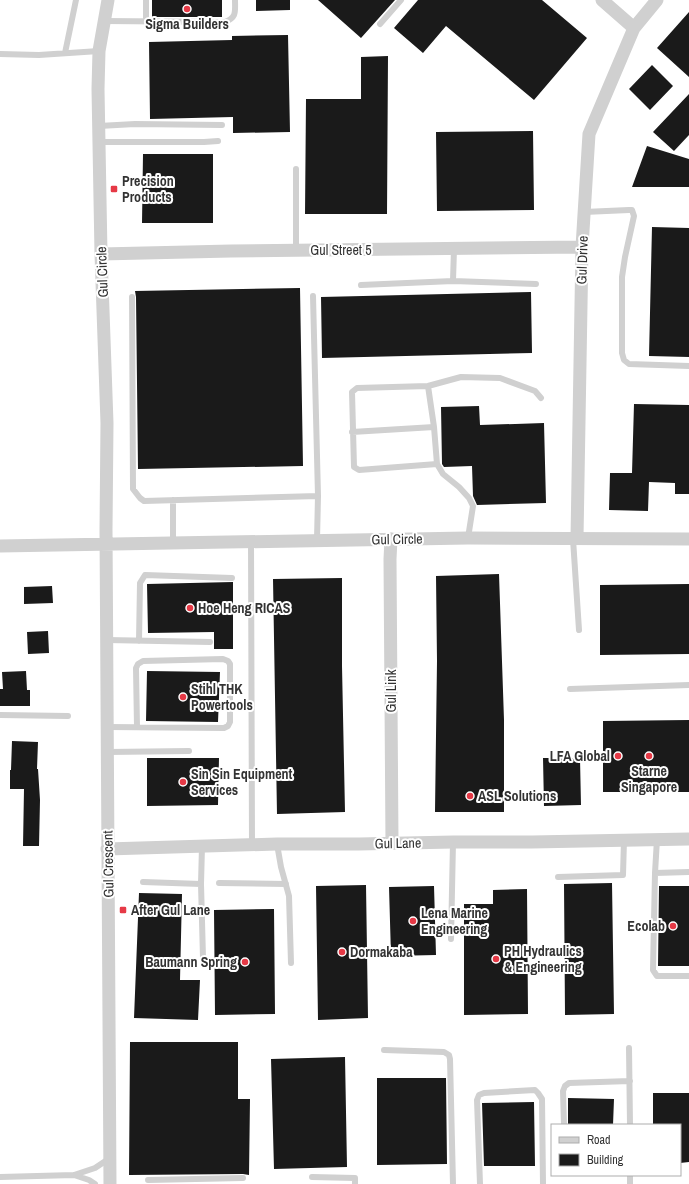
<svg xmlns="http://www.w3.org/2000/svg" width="689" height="1184" viewBox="0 0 689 1184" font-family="'Archivo Narrow',sans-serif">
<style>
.building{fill:#1a1a1a}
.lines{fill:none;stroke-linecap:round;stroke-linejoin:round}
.service{stroke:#d0d0d0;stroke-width:6}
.minor{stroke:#d0d0d0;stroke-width:13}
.poi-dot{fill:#e63946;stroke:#fff;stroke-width:1.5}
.labels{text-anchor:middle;stroke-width:4;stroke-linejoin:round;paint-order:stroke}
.poi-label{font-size:14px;font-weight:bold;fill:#333;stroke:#fff;text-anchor:start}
.street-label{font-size:14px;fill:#333;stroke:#fff}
</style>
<rect width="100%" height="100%" fill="#fff"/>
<!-- building -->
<path class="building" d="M152,0H222V17H152Z
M256,0H290V10L256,11Z
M318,0H395L361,38Z
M418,0H542L587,38L534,100L446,26L423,53L394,28Z
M689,12V77L657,48Z
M288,35L290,132L233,133V117L150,119L149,42L232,40V36Z
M388,56L387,214H305L306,99H361V57Z
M652,65L673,86L650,110L629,89Z
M689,94V135L674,151L653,132Z
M533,131L534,210L437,211L436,132Z
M647,146L689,159V187H632Z
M143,154H213V223H142Z
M652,227L689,228V357L649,356Z
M300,288L303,466L138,469L136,297L135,291Z
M531,292L532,353L322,358L321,297Z
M634,404L689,405V494H675V483L649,482L648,511L609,510L610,473H632Z
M479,406L480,425L544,423L546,503L477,505L473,496L472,466L444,467L442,464L441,407Z
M499,574L504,720V812H435L437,661L436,576Z
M342,578V666L345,812L277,814L273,579Z
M233,582V649H214V632L148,633L147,584Z
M689,584V654L600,655V585Z
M52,586L53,603L24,604V587Z
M48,631L49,653L28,654L27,632Z
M26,671L27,690H30V706H0V689H3L2,672Z
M147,671L220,672L218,722L146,721Z
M689,720V792H603V721Z
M12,741L38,742L37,769H38L40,800L39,846H23L24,789H10V770H11Z
M147,758H219L218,805L147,806Z
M543,758H580L581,805L544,806Z
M612,883L614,1014L565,1015L564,884Z
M366,885L368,1018L318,1020L316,886Z
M434,886L436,955L391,956L389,887Z
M659,886H689V966H658Z
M527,889L528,1014L464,1015V904H493V890Z
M139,893L182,894L180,980H200L198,1020L134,1018Z
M274,909L275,1014L215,1015L214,910Z
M130,1042H238V1099H250L249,1175L243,1174L129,1175Z
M345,1057L347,1167L274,1169L271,1059Z
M377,1078H446L447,1164L377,1165Z
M653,1093H689V1162L680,1163V1125H653Z
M568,1098L614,1099L613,1125H568Z
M534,1102L535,1166H484L482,1103Z"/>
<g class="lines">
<!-- service -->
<path class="service" d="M146,0V21
M104,21L225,22C237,17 235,12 235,0
M380,24L401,0
M65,53L76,0
M0,54L39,55L99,51
M99,126L135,124L222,125
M99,142H204L218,141
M584,212L629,210H632L634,216L625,257L622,277V353L624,360L629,364L689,366
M296,250V169
M453,281L454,249
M361,285L453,281L536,284
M313,296L318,496L317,540
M132,297L133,489L140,498L144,501L318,496
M428,386L434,427L437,464L443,474L459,487L469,498L473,506L468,538
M352,432L434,427
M437,464L359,470L354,467L352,392L357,388L428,386L461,377L500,378L535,391L541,398
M173,500V542
M573,539L579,630
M251,541L252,845
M107,640L210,642
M139,641L140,583L145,575L232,578
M570,689L689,685
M0,715L68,716
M108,727L224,728L228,726L230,722V664L228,661L223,659L143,661L138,664L136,668L137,727
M108,752L189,751
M657,839L655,873L653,970L657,976H689
M277,844L281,867L289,896L291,963
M202,846L201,884L203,958
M655,873L689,872
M558,877L623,875L624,840
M143,882L201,884
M219,883L286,884
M451,939L453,842
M629,1048L630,1125
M384,1050L444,1052L449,1055L450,1059L453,1184
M564,1125L563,1091L565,1086L569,1083L630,1081
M74,1175L89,1180L95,1184
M0,1177L74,1175L95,1168L110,1158
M312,1177L355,1178V1184
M148,1180L243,1178
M480,1184L477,1100L479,1095L484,1093L535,1090L538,1093L542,1099L543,1184
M630,1184V1175"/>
<!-- minor -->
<path class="minor" d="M108,0L99,51L98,89L101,254L107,423L106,530L110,1184
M602,0L634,28
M101,254L231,251L582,247
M577,538L582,247L589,134L634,28L657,0
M391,539L390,559L392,843
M0,546L468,538L689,539
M107,849L277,844H359L453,842H532L689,839"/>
</g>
<!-- markers -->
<g class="poi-dot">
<circle cx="187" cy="9" r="4"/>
<rect x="110" y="185" width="8" height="8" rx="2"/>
<circle cx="190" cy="608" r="4"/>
<circle cx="183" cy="697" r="4"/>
<circle cx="618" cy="756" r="4"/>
<circle cx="649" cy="756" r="4"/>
<circle cx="183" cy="782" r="4"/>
<circle cx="470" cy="796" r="4"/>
<rect x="119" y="906" width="8" height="8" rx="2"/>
<circle cx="413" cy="921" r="4"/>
<circle cx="673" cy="926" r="4"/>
<circle cx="342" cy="952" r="4"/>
<circle cx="496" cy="959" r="4"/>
<circle cx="245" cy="962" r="4"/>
</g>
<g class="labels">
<!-- poi labels -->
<g class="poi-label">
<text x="187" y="29" text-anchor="middle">Sigma Builders</text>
<text x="122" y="186">Precision<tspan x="122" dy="16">Products</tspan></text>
<text x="198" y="613">Hoe Heng RICAS</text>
<text x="191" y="694">Stihl THK<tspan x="191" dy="16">Powertools</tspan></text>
<text x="610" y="761" text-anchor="end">LFA Global</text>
<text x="649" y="776" text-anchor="middle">Starne<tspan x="649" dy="16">Singapore</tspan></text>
<text x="191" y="779">Sin Sin Equipment<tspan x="191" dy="16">Services</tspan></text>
<text x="478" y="801">ASL Solutions</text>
<text x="131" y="915">After Gul Lane</text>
<text x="421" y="918">Lena Marine<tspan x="421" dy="16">Engineering</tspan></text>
<text x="665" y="931" text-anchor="end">Ecolab</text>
<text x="504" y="956">PH Hydraulics<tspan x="504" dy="16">&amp; Engineering</tspan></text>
<text x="350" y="957">Dormakaba</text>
<text x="237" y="967" text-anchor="end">Baumann Spring</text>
</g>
<!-- street labels -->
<g class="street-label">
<text x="341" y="255">Gul Street 5</text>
<text transform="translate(582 260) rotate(-88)" y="5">Gul Drive</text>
<text transform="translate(102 272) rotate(-92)" y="5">Gul Circle</text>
<text transform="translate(397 539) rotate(-1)" y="5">Gul Circle</text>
<text transform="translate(391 691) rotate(-90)" y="5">Gul Link</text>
<text transform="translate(398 843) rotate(-1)" y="5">Gul Lane</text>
<text transform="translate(108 864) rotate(-91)" y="5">Gul Crescent</text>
</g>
</g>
<!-- legend -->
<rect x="551" y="1124" width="130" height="52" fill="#ffffff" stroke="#adadad"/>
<rect x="559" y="1137" width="20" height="6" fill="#d0d0d0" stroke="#adadad"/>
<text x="587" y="1144" font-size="12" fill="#333333">Road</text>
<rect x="559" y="1154" width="20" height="12" fill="#1a1a1a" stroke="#adadad"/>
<text x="587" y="1164" font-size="12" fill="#333333">Building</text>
</svg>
